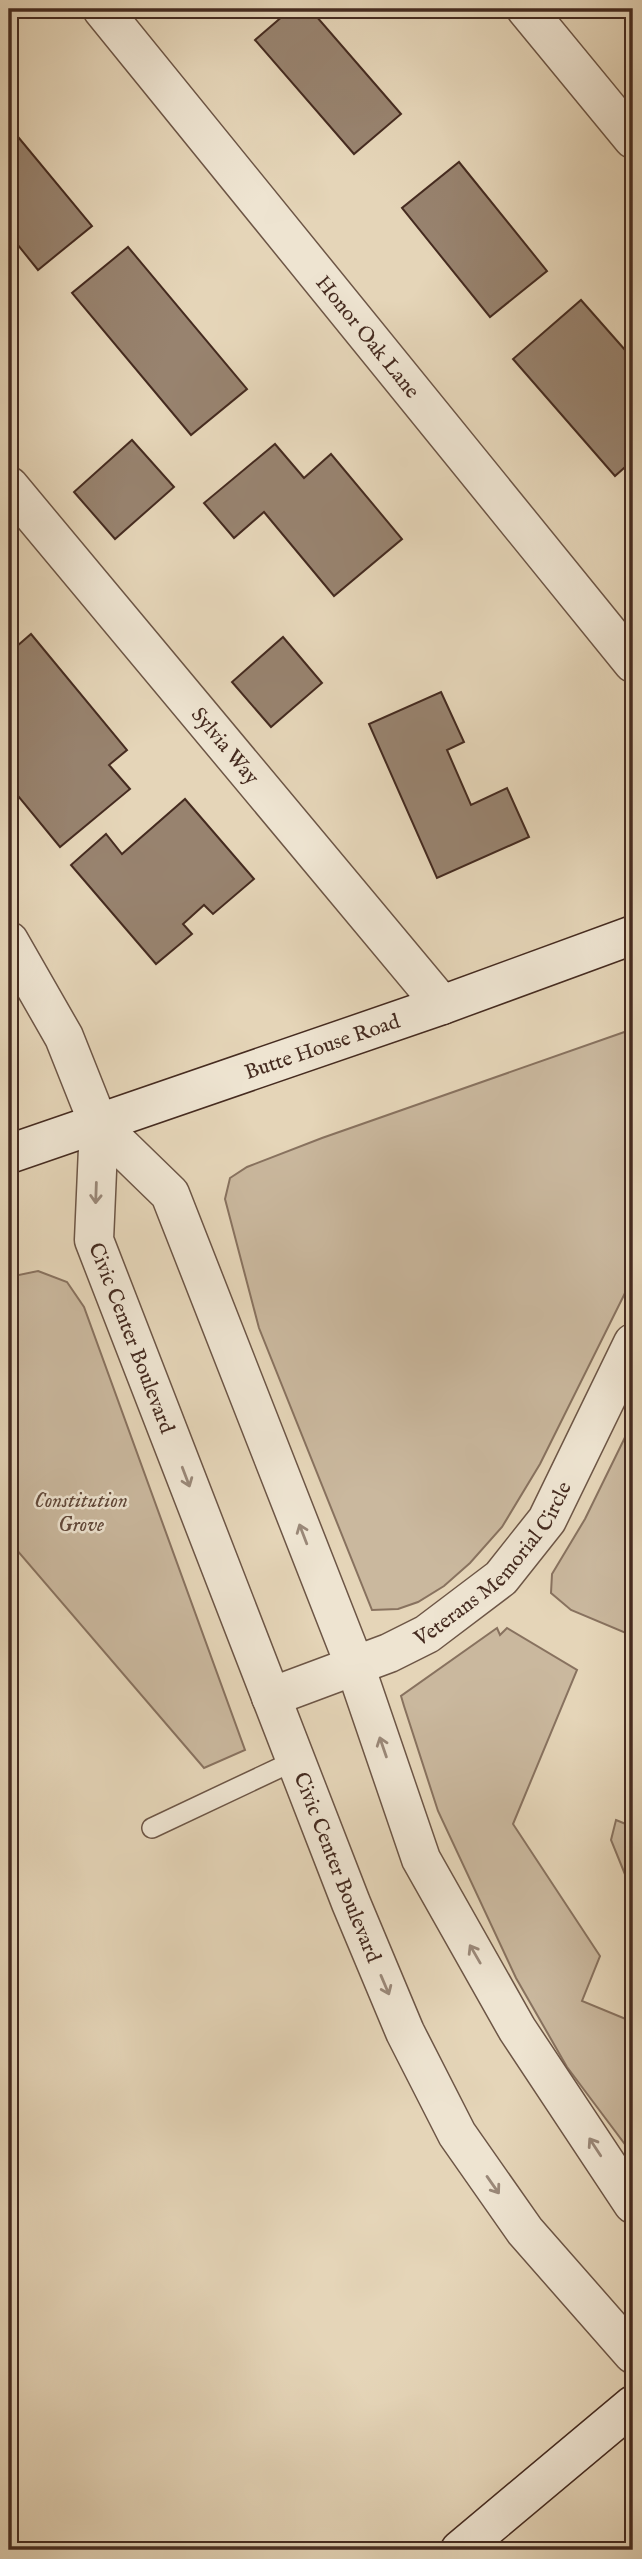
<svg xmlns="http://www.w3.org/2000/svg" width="642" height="2559" viewBox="0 0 642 2559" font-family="'IM FELL English',serif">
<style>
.green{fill:#cab89e;stroke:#88725f;stroke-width:2}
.building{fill:#98836f;stroke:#452b20;stroke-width:2}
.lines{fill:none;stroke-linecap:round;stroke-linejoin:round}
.lane-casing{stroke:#6d5646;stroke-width:22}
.street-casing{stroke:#6d5646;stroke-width:41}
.secondary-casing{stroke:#452b20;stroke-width:41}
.lane{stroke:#eee4d1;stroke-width:19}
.street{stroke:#eee4d1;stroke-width:38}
.secondary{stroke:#eee4d1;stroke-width:38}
.oneway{stroke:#9a8878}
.labels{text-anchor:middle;stroke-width:5;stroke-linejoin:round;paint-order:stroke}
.street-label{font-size:21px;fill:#452b20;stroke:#eee4d1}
.park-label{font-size:21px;font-style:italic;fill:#604739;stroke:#eee4d1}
</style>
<rect width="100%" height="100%" fill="#e5d5b8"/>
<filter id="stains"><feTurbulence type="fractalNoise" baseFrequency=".00286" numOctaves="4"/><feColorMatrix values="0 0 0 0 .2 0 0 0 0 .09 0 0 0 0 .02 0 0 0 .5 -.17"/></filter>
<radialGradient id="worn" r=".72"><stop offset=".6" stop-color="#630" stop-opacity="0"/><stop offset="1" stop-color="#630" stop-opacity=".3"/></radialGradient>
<!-- green -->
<path class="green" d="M633,1029V1277L540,1464L502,1527L470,1563L444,1586L418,1602L398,1609L372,1610L259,1328L225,1199L230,1178L247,1167L322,1138Z
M38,1271L67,1282L84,1307L245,1750L204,1768L9,1541V1277Z
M633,1421V1636L571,1610L551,1593L552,1574L585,1519Z
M497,1628L500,1635L507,1628L577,1670L513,1824L600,1956L582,2001L633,2022V2155L567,2067L516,1978L438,1811L404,1706L401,1696Z
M616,1820L633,1827V1894L611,1840Z"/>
<!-- building -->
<path class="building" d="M291,9H310L401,114L354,154L255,40Z
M9,126L92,226L38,270L9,234Z
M459,162L547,271L490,317L402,208Z
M128,247L247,389L191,435L72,293Z
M581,300L633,359V460L615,476L513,359Z
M132,440L174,487L115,539L74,492Z
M275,444L304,478L331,454L402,539L334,596L264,512L234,538L204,503Z
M31,634L127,750L109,765L130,789L60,847L9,785V653Z
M283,637L322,683L271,727L232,682Z
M441,692L464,742L447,750L471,805L507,788L529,837L437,878L369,724Z
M185,799L254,879L213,914L204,905L183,924L192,934L156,964L71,865L106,834L122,854Z
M633,2536V2550H616Z"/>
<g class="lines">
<defs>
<path id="lane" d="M152,1828L296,1760"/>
<g id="street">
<path id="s1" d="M102,9L633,663"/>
<path d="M526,9L633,139"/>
<path id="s2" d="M9,486L442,1005"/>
<path d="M9,941L64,1037L99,1125L170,1194L355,1666L421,1859L517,2029L633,2204"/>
<path id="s3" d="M99,1125L94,1240L351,1903L405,2032L457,2134L525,2231L633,2354"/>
<path id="s4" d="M271,1697L389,1653L427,1634L501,1578L547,1520L633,1343"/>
</g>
<g id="secondary">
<path id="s5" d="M9,1154L442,1005L633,935"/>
<path d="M460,2550L633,2405"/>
</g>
</defs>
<!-- lane casing -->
<use href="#lane" class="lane-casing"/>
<!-- street casing -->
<use href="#street" class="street-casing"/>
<!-- secondary casing -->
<use href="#secondary" class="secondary-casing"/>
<!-- lane -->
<use href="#lane" class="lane"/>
<!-- street -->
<use href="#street" class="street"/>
<!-- secondary -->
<use href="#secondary" class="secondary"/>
</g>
<!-- one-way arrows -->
<defs><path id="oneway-shaft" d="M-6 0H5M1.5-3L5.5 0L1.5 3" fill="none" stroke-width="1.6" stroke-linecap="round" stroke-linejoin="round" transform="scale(1.75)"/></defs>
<g class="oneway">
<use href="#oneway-shaft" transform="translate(96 1193) rotate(92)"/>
<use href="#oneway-shaft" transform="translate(186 1477) rotate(69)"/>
<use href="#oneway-shaft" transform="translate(303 1534) rotate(-111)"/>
<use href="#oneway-shaft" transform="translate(383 1747) rotate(-109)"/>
<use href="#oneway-shaft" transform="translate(475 1954) rotate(-120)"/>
<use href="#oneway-shaft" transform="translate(385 1985) rotate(67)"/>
<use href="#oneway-shaft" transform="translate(595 2147) rotate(-123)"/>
<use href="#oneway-shaft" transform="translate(493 2185) rotate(55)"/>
</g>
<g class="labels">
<!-- street labels -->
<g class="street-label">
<text dy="7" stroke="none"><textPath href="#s1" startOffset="422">Honor Oak Lane</textPath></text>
<text dy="7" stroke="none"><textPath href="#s2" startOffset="338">Sylvia Way</textPath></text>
<text dy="7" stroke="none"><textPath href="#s5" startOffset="331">Butte House Road</textPath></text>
<text dy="7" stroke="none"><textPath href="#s3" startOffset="220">Civic Center Boulevard</textPath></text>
<text dy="7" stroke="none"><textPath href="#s4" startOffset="266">Veterans Memorial Circle</textPath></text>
<text dy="7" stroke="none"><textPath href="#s3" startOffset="788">Civic Center Boulevard</textPath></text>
</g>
<!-- park labels -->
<g class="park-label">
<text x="81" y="1507">Constitution<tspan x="81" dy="24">Grove</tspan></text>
</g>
</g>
<!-- margin -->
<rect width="642" height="2559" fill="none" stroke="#e5d5b8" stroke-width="35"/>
<rect x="10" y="10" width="621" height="2538" fill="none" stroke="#452b20" stroke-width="3.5"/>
<rect x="18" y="18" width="607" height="2524" fill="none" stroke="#452b20" stroke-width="2"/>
<rect width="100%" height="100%" filter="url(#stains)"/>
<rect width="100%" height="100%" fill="url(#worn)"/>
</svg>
